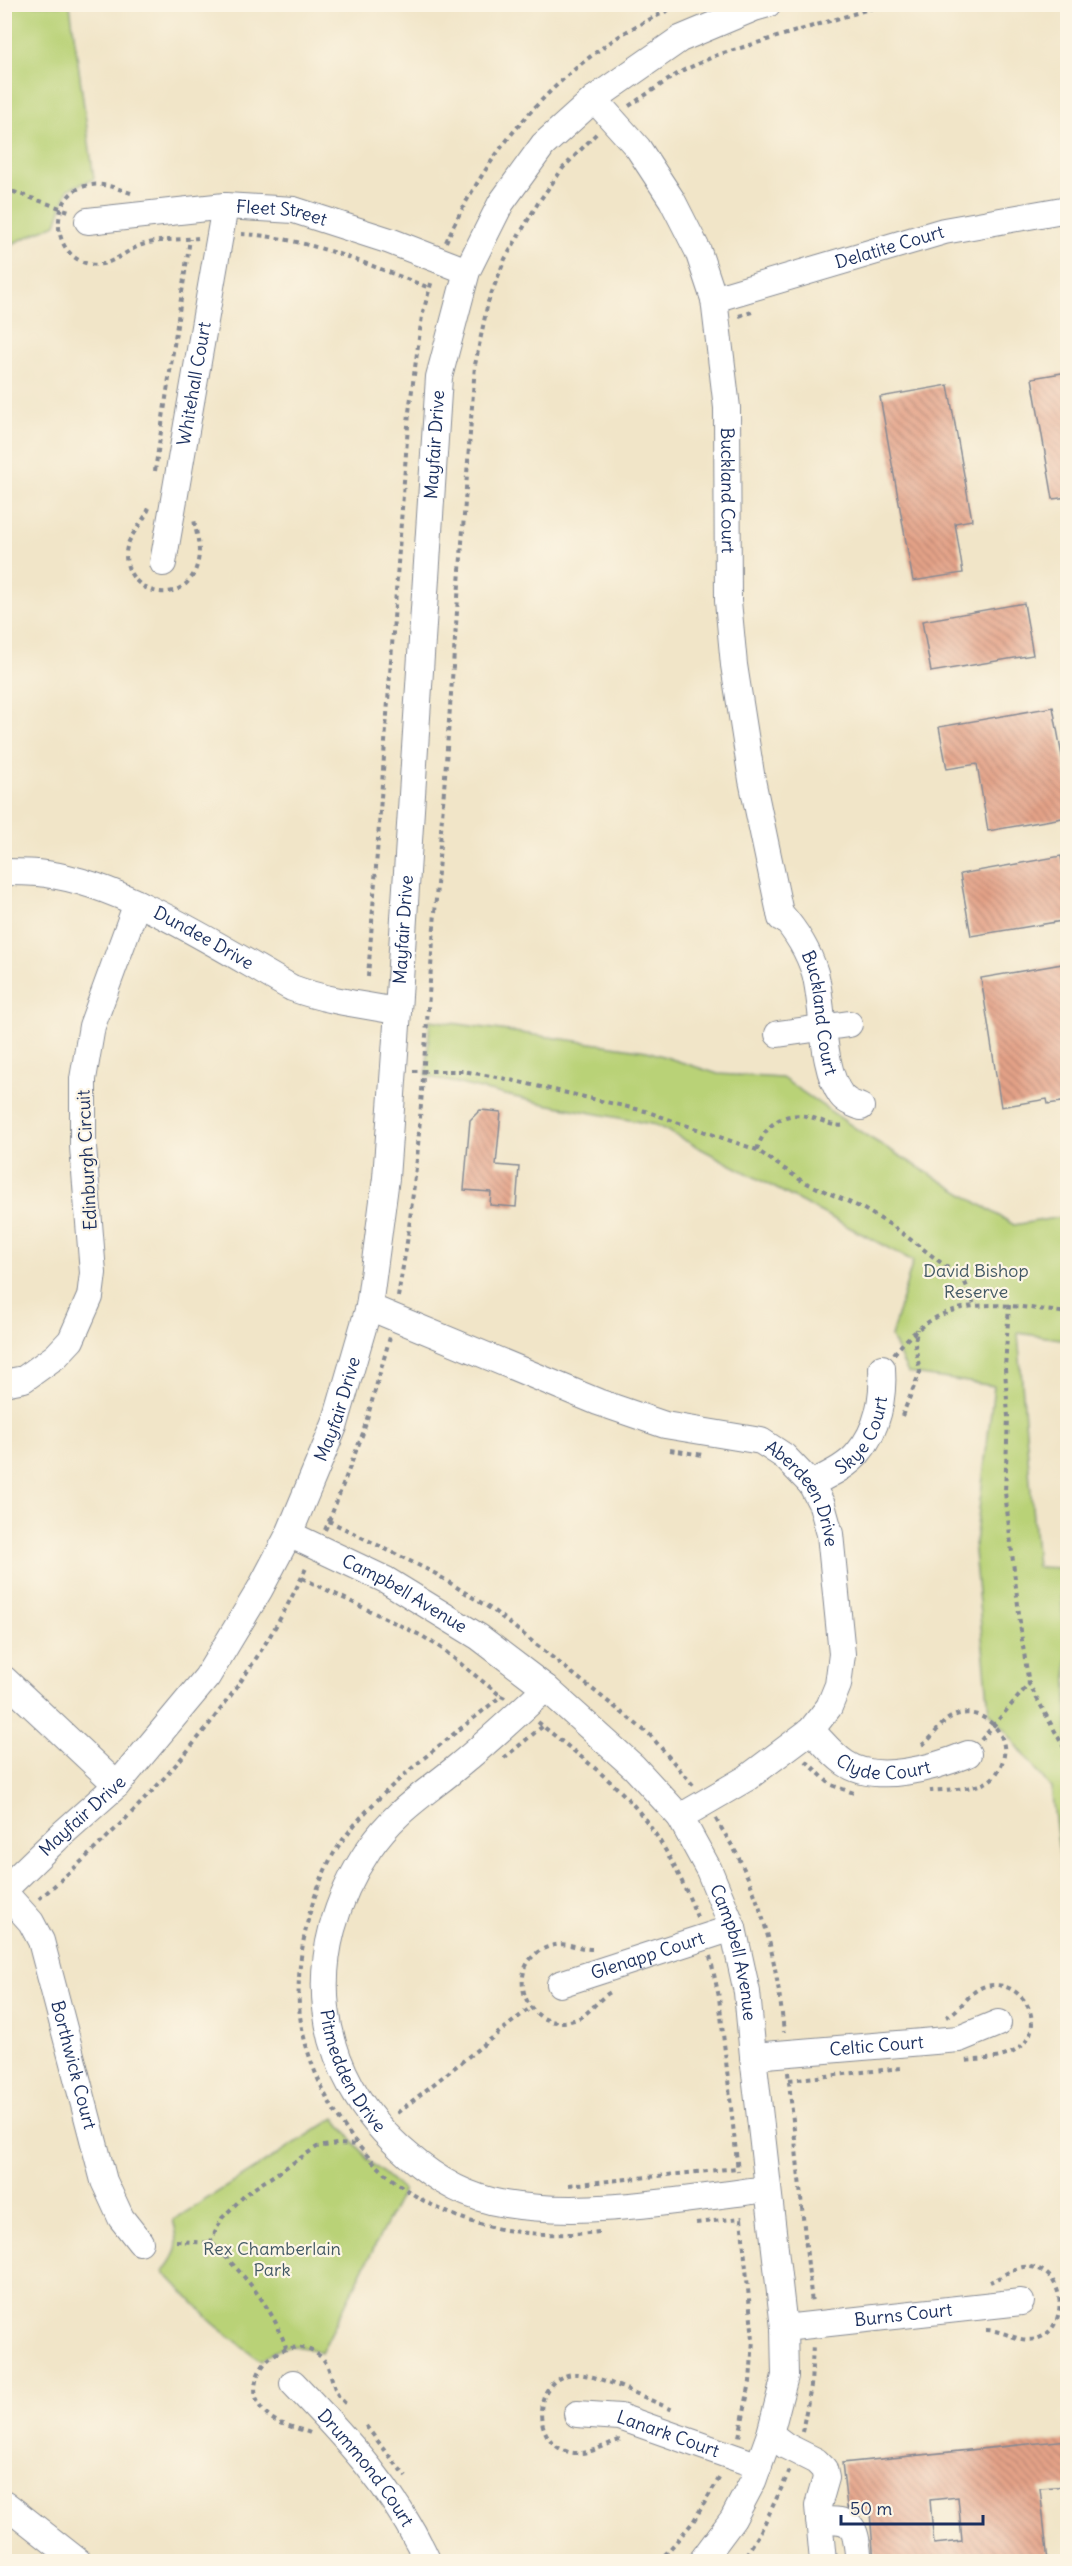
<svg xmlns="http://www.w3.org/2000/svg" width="1072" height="2566" viewBox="0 0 1072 2566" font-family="Delius,sans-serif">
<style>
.park{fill:#b9d277;stroke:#6a806a;stroke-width:1.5}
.building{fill:url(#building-back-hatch);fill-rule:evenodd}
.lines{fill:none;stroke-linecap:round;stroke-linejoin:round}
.minor-casing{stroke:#868a93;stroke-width:28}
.path{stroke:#868a93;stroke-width:4;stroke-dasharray:4.5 4.5;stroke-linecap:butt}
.minor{stroke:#fff;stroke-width:26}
.labels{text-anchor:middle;stroke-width:4.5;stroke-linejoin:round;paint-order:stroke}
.street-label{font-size:18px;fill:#1b2f5e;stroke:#fcf5e5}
.park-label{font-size:18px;fill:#425864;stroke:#fcf5e5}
</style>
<defs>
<pattern id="building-back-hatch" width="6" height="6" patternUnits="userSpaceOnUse" patternTransform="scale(1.5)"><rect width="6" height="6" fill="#e4a287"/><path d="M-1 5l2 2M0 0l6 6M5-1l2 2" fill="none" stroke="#b88472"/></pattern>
</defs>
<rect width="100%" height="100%" fill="#fcf5e5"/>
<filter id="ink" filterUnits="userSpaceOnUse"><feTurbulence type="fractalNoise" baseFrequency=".0167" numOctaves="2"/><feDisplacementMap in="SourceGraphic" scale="12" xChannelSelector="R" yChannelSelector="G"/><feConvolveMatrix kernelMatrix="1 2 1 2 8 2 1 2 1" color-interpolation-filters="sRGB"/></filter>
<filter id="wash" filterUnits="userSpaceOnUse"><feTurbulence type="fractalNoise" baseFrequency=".008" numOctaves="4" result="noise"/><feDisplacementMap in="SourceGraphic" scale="24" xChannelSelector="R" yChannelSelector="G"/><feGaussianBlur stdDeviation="1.35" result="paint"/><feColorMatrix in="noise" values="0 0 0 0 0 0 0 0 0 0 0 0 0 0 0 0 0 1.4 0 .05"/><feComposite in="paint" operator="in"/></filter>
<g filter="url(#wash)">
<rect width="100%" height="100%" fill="#f1e5c8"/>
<!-- park -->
<path class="park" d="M4,5H70L94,179L68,189L56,224L5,247Z
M430,1020L647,1051L718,1074L782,1078L867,1136L1014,1225L1067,1216V1340L1018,1333L1037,1567L1060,1568L1064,1639L1067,1648V1913L1051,1788L989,1711L974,1551L994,1386L908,1373L891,1337L913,1261L656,1125L540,1103L426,1076Z
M335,2118L368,2160L403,2190L321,2353C298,2343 280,2344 261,2361L213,2323L163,2271C178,2254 180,2242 173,2220Z"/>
<g id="blocks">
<!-- building -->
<path class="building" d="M1068,372V497L1053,499L1032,378Z
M948,385L972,520L955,523L963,573L913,581L880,397Z
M1024,603L1033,655L931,672L922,621Z
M1053,707L1068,789V817L988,831L977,764L947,769L939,727Z
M1061,856L1068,893V920L971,936L960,874Z
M1068,963V1101L1048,1104L1047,1099L1001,1107L981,978Z
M480,1110L501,1112L496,1165L519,1167L516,1207L490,1205L491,1192L464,1190L470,1120Z
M1068,2440V2486L1040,2488L1048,2562H874L870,2512L858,2513L847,2507L842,2463ZM958,2497L962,2541L934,2544L930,2500Z"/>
</g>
</g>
<g filter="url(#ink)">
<use href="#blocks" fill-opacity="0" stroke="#868a93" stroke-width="1.5"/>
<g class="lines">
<defs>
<g id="minor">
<path id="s1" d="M594,99L638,148L672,200L698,251L714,299L727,408L728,601L734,665L752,780L781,918"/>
<path id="s2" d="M88,221L225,206L294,210L390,241L467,271"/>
<path id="s3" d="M714,299L944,231L1068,209"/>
<path id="s4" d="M163,563L225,206"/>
<path id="s5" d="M4,872C18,872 33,872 46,874C124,884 222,949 292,988C327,1001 362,1005 398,1011"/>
<path id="s6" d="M780,913C796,931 808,950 815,973C824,1006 821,1068 841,1095C846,1102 854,1104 861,1107"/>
<path d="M778,1034L849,1024"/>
<path id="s7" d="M369,1307L598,1402L665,1425L761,1441L784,1456L811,1484L822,1505L830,1534L842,1654L838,1685L829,1707L811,1730L747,1778L680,1817"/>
<path d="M4,1383L24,1379L56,1356L71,1340L90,1297L93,1273L83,1147V1079L92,1026L137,903"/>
<path id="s8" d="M811,1484C826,1476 847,1467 858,1453C878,1430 884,1397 882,1368"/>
<path id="s9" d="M289,1534L386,1580L479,1637L546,1688L634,1767L680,1817L709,1870L733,1928L747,1992L753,2056L784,2328L785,2376L770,2434L753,2481L733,2519L701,2562"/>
<path d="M4,1679L117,1785"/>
<path id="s10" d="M546,1688C516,1715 487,1743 456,1768C423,1795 394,1812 369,1849C299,1953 312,2073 408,2155C435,2179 468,2198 505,2204C589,2218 684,2199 768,2189"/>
<path id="s11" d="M811,1730C822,1741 832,1754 845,1763C876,1785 936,1767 968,1754"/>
<path id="s12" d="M4,1890L63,1833L117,1785L207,1677L260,1589L289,1534L335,1424L369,1307L386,1178L398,1011L439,377L467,271L501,203L543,145L594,99L680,39L754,8L768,4"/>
<path id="s13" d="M4,1892L31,1922L41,1941L104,2181L121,2218L140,2242"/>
<path id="s14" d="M560,1984L733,1928"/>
<path id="s15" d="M753,2056L959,2039L998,2023"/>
<path id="s16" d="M784,2328L1021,2302"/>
<path id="s17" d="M293,2383C347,2439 395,2490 428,2562"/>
<path id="s18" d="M577,2414L620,2417L759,2466"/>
<path d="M770,2434L786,2446L816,2461L824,2469L826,2478L818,2506L823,2562"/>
<path d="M4,2503L79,2562"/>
<path d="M819,2521C857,2517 855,2529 859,2562"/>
</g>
</defs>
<!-- minor casing -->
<use href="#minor" class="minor-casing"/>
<!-- path -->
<path class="path" d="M629,106L680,72L717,55L886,4
M4,193L14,192L69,211
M131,193C118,189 105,183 91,185C50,189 47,254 89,264C109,268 122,253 139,246C156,239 179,240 198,238
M241,234C303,236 372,266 430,288
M446,242C484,157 545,83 624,33C642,22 662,14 681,4
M739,316L755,311
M155,471L190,239
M149,508C143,524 127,536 126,553C125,598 189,609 198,561C201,546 196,533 194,519
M368,977L409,412L422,316L432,280
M413,1071H463L502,1078L645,1111L757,1150L802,1181L862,1208L894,1227L964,1280L974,1304
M757,1150C764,1125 784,1110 810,1117C823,1120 833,1128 846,1125
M398,1297L408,1236L417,1159L475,365L488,302L505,259L538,203L563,168L598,132
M1009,1305L1005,1368L1008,1417L1005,1492L1022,1640L1029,1684L1068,1755
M894,1354C945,1290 996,1304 1068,1313
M902,1416L920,1372L915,1344L917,1329
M670,1450L703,1455
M329,1521L363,1433L390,1337
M325,1530L329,1521L436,1574L494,1611L650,1735L693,1785
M302,1578L422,1636L441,1648L501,1696
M505,1698L501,1696C446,1742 372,1792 334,1853C323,1871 316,1892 310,1912C300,1950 294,1994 303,2033C319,2103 366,2172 432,2205C486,2233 539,2238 599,2232
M538,1722C564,1744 592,1764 617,1788C654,1823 679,1870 697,1917
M981,1740L1029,1684
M922,1745C933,1738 939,1725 948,1719C977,1700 1014,1732 1002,1763C999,1771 994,1779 985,1783C969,1790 947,1789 930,1791
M504,1758L543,1726
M806,1761L831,1785L854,1793
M716,1819C725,1835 736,1850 743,1867C768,1919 778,1975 784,2032
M39,1899C147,1807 247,1696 307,1566
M592,1949C580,1949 568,1942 555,1945C500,1956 521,2036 574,2020C590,2015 597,1999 611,1992
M710,1956L719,1997L738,2171
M946,2017C962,2010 969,1990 986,1986C1024,1977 1051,2030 1015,2051C1000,2060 982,2059 965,2061
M788,2072L812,2304
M789,2080L901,2068
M397,2113L530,2008
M569,2185L737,2168
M696,2223L741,2218L753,2339L750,2382L739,2437
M176,2241L210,2243L215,2246C244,2275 274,2308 286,2348
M210,2243L222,2218L247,2193L317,2147L337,2144L358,2145
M986,2330C1004,2330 1018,2343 1036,2339C1072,2329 1066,2263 1023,2267C1010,2269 1002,2277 990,2282
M366,2426L406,2477
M802,2432L811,2386L813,2344
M310,2433C296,2427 278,2425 267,2415C233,2383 279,2329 317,2354C332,2363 330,2382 338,2395C340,2398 344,2402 347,2405
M620,2440C605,2444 592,2454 576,2453C532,2451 528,2379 573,2374C595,2372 651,2401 673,2410
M659,2562L693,2522L721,2475
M741,2562L759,2535L790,2470"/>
<!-- minor -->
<use href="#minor" class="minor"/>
</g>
</g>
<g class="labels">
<!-- street labels -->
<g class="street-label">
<text dy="6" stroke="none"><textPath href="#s2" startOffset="195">Fleet Street</textPath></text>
<text dy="6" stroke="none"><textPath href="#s3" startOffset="183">Delatite Court</textPath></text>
<text dy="6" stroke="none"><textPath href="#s4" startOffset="182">Whitehall Court</textPath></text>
<text dy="6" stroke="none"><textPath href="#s12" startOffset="1566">Mayfair Drive</textPath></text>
<text dy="6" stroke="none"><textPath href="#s1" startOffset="428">Buckland Court</textPath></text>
<text dy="6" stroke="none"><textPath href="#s12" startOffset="1080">Mayfair Drive</textPath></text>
<text dy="6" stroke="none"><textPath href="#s5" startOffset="213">Dundee Drive</textPath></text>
<text dy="6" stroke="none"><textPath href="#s6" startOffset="110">Buckland Court</textPath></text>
<text transform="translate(87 1160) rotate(-93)" y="6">Edinburgh Circuit</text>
<text dy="6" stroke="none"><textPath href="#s12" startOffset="594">Mayfair Drive</textPath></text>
<text dy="6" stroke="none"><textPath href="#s8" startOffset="74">Skye Court</textPath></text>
<text dy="6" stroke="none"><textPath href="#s7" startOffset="486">Aberdeen Drive</textPath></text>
<text dy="6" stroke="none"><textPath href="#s9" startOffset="130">Campbell Avenue</textPath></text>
<text dy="6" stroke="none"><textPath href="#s11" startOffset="87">Clyde Court</textPath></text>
<text dy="6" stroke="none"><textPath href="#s12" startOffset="108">Mayfair Drive</textPath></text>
<text dy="6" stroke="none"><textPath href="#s9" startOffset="634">Campbell Avenue</textPath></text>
<text dy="6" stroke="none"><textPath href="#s14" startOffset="92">Glenapp Court</textPath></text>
<text dy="6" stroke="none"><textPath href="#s15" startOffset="124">Celtic Court</textPath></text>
<text dy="6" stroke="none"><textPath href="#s13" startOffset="190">Borthwick Court</textPath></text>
<text dy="6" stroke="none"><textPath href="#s10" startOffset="477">Pitmedden Drive</textPath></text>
<text dy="6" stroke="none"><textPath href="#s16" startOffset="120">Burns Court</textPath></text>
<text dy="6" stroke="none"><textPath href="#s18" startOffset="94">Lanark Court</textPath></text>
<text dy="6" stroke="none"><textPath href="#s17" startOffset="112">Drummond Court</textPath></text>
</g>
<!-- park labels -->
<g class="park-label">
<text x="976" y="1277">David Bishop<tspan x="976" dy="21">Reserve</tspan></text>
<text x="272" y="2255">Rex Chamberlain<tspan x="272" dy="21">Park</tspan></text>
</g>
</g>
<!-- margin -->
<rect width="1072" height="2566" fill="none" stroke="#fcf5e5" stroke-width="24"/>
<!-- scale -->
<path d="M841 2515v9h142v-9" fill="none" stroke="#1b2f5e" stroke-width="3"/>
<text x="850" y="2515" font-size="18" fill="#1b2f5e" stroke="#fcf5e5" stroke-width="4.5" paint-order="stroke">50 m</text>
</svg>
